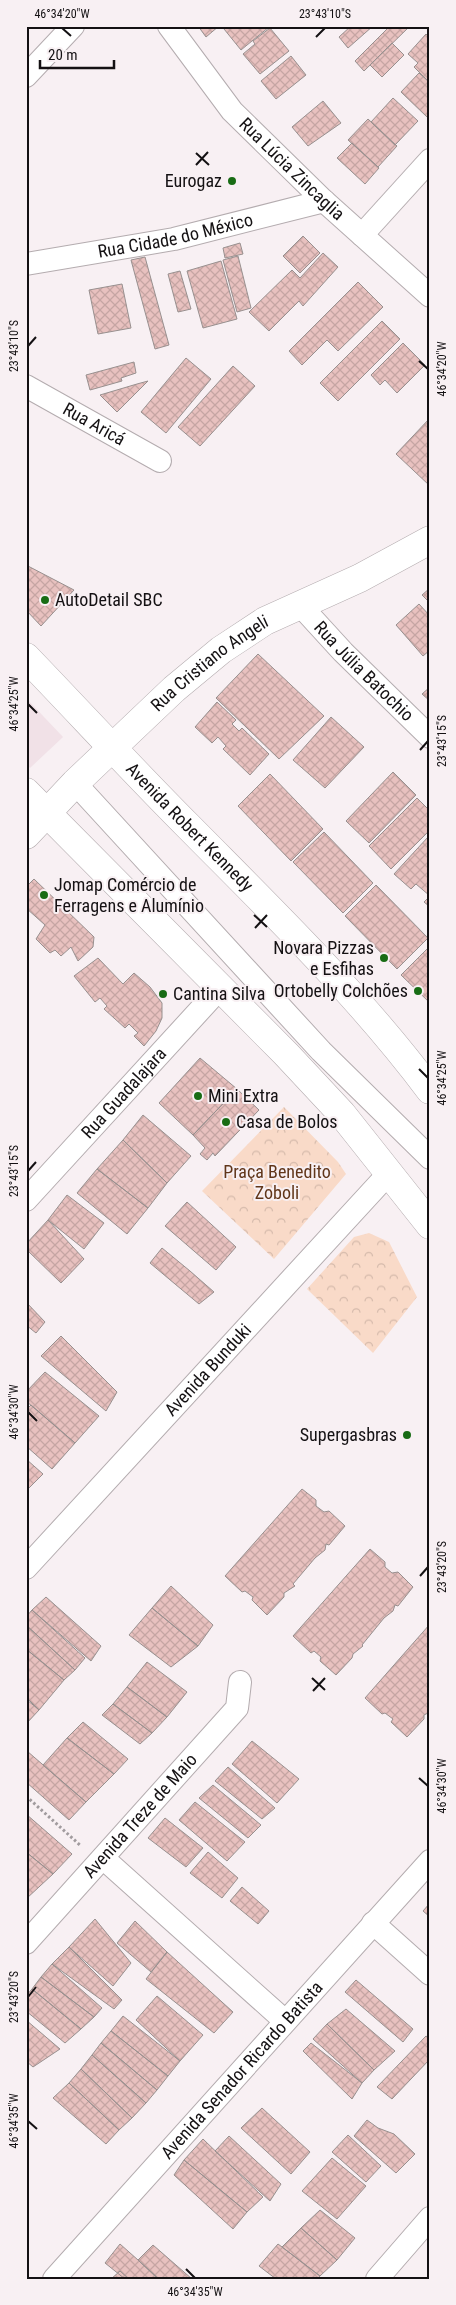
<svg xmlns="http://www.w3.org/2000/svg" width="456" height="2305" viewBox="0 0 456 2305" font-family="'Roboto Condensed',sans-serif">
<style>
.built{fill:#f1e1e7}
.park{fill:url(#park-crowns)}
.building{fill:url(#building-cross-hatch);stroke:#98908f}
.lines{fill:none;stroke-linecap:round;stroke-linejoin:round}
.street-casing{stroke:#b4acaf;stroke-width:24}
.secondary-casing{stroke:#b4acaf;stroke-width:29}
.primary-casing{stroke:#b4acaf;stroke-width:29}
.path{stroke:#a19b9e;stroke-width:3;stroke-dasharray:2.5 2.5;stroke-linecap:butt}
.street{stroke:#fff;stroke-width:22}
.secondary{stroke:#fff;stroke-width:28}
.primary{stroke:#fff;stroke-width:28}
.ticks{fill:none;stroke:#141113;stroke-width:2}
.poi-dot{fill:#186c14;stroke:#f8f0f3;stroke-width:2}
.labels{text-anchor:middle;stroke-width:4;stroke-linejoin:round;paint-order:stroke}
.street-label{font-size:18px;fill:#141113;stroke:#f8f0f3}
.poi-label{font-size:18px;fill:#141113;stroke:#f8f0f3;text-anchor:start}
.park-label{font-size:18px;fill:#61361a;stroke:#f8f0f3}
.neatline{fill:none;stroke:#141113;stroke-width:2}
.ticks-label{font-size:12px;text-anchor:middle;fill:#141113}
</style>
<defs>
<pattern id="park-crowns" width="20" height="18" patternUnits="userSpaceOnUse" patternTransform="scale(1.25)"><rect width="20" height="18" fill="#f9dac8"/><path d="M2 6a3 3 0 1 1 6 0M12 15a3 3 0 1 1 6 0" fill="none" stroke="#d5baab"/></pattern>
<pattern id="building-cross-hatch" width="8" height="8" patternUnits="userSpaceOnUse" patternTransform="scale(1.25)"><rect width="8" height="8" fill="#e8c1bf"/><path d="M0 0l8 8M0 8l8-8" fill="none" stroke="#c6a5a3"/></pattern>
</defs>
<rect width="100%" height="100%" fill="#f8f0f3"/>
<!-- built -->
<path class="built" d="M26,698L63,737L30,768L26,764Z"/>
<!-- park -->
<path class="park" d="M284,1107L338,1162L346,1174L274,1259L202,1191Z
M369,1233L389,1242L417,1297L373,1353L307,1289L354,1237Z"/>
<!-- building -->
<path class="building" d="M198,26H219L206,37Z
M228,26H269V27L241,50L224,29Z
M351,26H373L348,48L339,37Z
M390,26H410L364,71L355,61Z
M270,28L289,51L260,74L243,54L255,44L253,41Z
M426,34L430,38V83L414,67L418,63L408,54Z
M392,43L404,55L382,77L370,65Z
M291,56L306,75L276,99L261,81Z
M419,73L430,83V114L427,117L401,92Z
M393,98L418,121L395,145L371,122Z
M323,101L341,123L308,146L292,127Z
M368,119L397,146L378,167L348,140Z
M352,143L379,168L365,184L337,158Z
M303,236L320,253L300,273L283,256Z
M240,243L243,254L225,258L223,248Z
M323,253L338,267L303,306L299,301L269,331L249,312L292,270L300,278Z
M238,256L251,308L237,312L223,260Z
M145,257L169,345L155,349L131,260Z
M221,261L237,319L203,328L187,271Z
M180,271L191,309L178,312L168,274Z
M358,282L383,307L338,351L327,340L302,365L289,351Z
M122,284L131,328L98,334L89,290Z
M382,321L400,339L338,401L320,383Z
M403,343L425,365L397,393L385,380L380,385L371,375Z
M186,358L211,379L166,433L141,412Z
M134,362L136,373L121,378L122,381L90,390L86,375Z
M233,366L255,386L200,446L178,427Z
M148,381L117,412L100,395L137,384Z
M430,418V486L396,454Z
M26,565L74,590L41,626L26,610Z
M430,588V603L422,595Z
M419,604L430,616V650L423,656L396,625Z
M258,654L324,716L279,759L216,698Z
M430,687V701L422,694Z
M217,702L236,720L232,724L239,731L242,728L269,754L250,775L223,749L226,746L218,737L212,743L195,727Z
M331,717L364,747L325,788L293,760Z
M393,772L416,795L369,843L346,821Z
M270,774L323,829L291,861L238,806Z
M417,798L430,811V830L391,869L369,846Z
M324,832L373,883L343,913L293,862Z
M428,837L430,839V907L424,902L430,896L416,884L411,889L394,874Z
M34,879L94,937L93,947L78,961L71,947L61,956L55,950L50,953L36,939L45,925L26,908V887Z
M376,885L428,938L397,969L345,916Z
M430,946V1003L401,975Z
M98,958L123,984L134,973L150,987L162,1003V1018L156,1031L144,1046L134,1036L138,1033L129,1024L125,1028L104,1009L107,1006L100,998L95,1002L74,976Z
M200,1058L237,1089L193,1135L159,1103Z
M237,1089L259,1110L215,1156L213,1153L207,1160L200,1154L205,1148L193,1135Z
M143,1115L191,1156L167,1183L123,1140Z
M123,1140L167,1183L148,1208L97,1169Z
M97,1169L148,1208L127,1234L77,1193Z
M67,1195L104,1223L84,1249L48,1220Z
M187,1202L236,1247L216,1270L165,1226Z
M48,1220L84,1259L61,1283L26,1249V1244Z
M162,1248L190,1271L214,1292L199,1304L169,1279L150,1263Z
M26,1302L45,1322L36,1333L26,1325Z
M61,1336L117,1392L106,1411L41,1356Z
M45,1372L99,1416L75,1443L26,1401V1392Z
M31,1405L75,1443L52,1469L26,1446V1410Z
M26,1459L43,1474L26,1491Z
M302,1489L316,1500V1506L324,1512L329,1511L345,1526L329,1545L326,1544L325,1550L315,1558L293,1584L295,1586L284,1593V1597L267,1615L252,1600L253,1597L245,1591L242,1592L225,1576Z
M370,1549L385,1562V1567L392,1573L398,1572L413,1587L398,1606L395,1605L393,1611L384,1618L362,1645L363,1646L353,1654L352,1658L336,1675L320,1661L321,1657L314,1651L311,1653L293,1636Z
M171,1586L213,1625L198,1646L152,1608Z
M46,1597L101,1646L91,1661L32,1610Z
M152,1608L198,1646L171,1667L129,1635Z
M32,1610L85,1658L75,1670L26,1625V1617Z
M430,1624V1712L424,1715V1719L407,1737L391,1722L393,1719L385,1713L382,1714L365,1698Z
M26,1625L75,1670L64,1680L26,1649Z
M26,1649L64,1680L39,1710L26,1697Z
M147,1662L187,1692L167,1717L127,1687Z
M127,1687L167,1717L152,1733L113,1704Z
M26,1699L39,1710L26,1724Z
M113,1704L152,1733L140,1744L102,1715Z
M83,1722L128,1759L114,1774L67,1738Z
M67,1738L114,1774L86,1802L43,1765Z
M252,1741L299,1779L277,1803L232,1764Z
M27,1751L86,1802L69,1820L26,1782Z
M228,1767L275,1808L262,1819L215,1781Z
M213,1785L261,1825L248,1838L199,1798Z
M195,1802L245,1842L227,1861L179,1820Z
M26,1814L72,1854L53,1874L26,1852Z
M165,1818L203,1848L186,1867L148,1838Z
M26,1852L53,1874L26,1899Z
M208,1852L238,1878L222,1898L190,1873Z
M242,1887L269,1911L258,1924L230,1901Z
M430,1903V1917L423,1911Z
M95,1919L131,1963L113,1986L69,1947Z
M135,1921L167,1952L151,1972L117,1943Z
M69,1947L122,2000L114,2009L52,1964Z
M167,1952L233,2012L214,2033L146,1979Z
M52,1964L102,2008L94,2017L41,1977Z
M41,1977L94,2017L81,2029L32,1989Z
M356,1980L413,2029L403,2042L345,1992Z
M32,1989L81,2029L65,2043L26,2011V1996Z
M157,1996L203,2035L180,2061L136,2020Z
M346,2009L395,2051L374,2070L327,2024Z
M123,2016L180,2061L168,2076L111,2031Z
M26,2020L60,2049L33,2067L26,2061Z
M327,2024L374,2070L362,2083L313,2039Z
M111,2031L168,2076L157,2090L101,2043Z
M426,2036L430,2039V2059L392,2099L377,2087Z
M101,2043L157,2090L146,2103L92,2055Z
M311,2043L362,2083L352,2099L303,2051Z
M92,2055L146,2103L132,2118L81,2069Z
M81,2069L132,2118L119,2130L69,2083Z
M69,2083L119,2130L106,2144L53,2098Z
M262,2108L310,2152L291,2174L241,2128Z
M367,2120L378,2128L394,2134L415,2154L396,2173L354,2136Z
M348,2135L381,2166L366,2182L332,2152Z
M229,2136L281,2184L270,2201L215,2151Z
M203,2139L263,2197L247,2212L184,2160Z
M332,2158L366,2186L337,2219L302,2191Z
M184,2160L247,2212L233,2229L174,2175Z
M320,2210L355,2238L337,2260L301,2228Z
M301,2228L337,2260L320,2276L282,2247Z
M120,2244L138,2260L159,2279H125L105,2263Z
M278,2244L282,2247L320,2276L317,2279H276L259,2266Z
M153,2245L192,2279H158L138,2260Z
M120,2271L129,2279H111Z"/>
<g class="lines">
<defs>
<g id="street">
<path id="s1" d="M169,26L232,111L324,201L430,296"/>
<path d="M26,76L73,26"/>
<path d="M362,235L430,160"/>
<path id="s2" d="M26,264L174,239L324,201"/>
<path id="s3" d="M26,386L160,461"/>
<path id="s4" d="M300,605L343,652L430,737"/>
<path d="M75,783L321,1051L430,1158"/>
<path id="s5" d="M26,1200L221,987"/>
<path id="s6" d="M26,1568L389,1173"/>
<path d="M103,1858L285,2021"/>
<path d="M373,1923L430,1974"/>
<path id="s7" d="M26,1943L237,1708L240,1682"/>
<path id="s8" d="M54,2279L430,1861"/>
<path d="M377,2279L430,2218"/>
</g>
<g id="secondary">
<path id="s9" d="M26,835L75,783L174,689L221,650L265,621L360,578L430,540"/>
</g>
<g id="primary">
<path id="s10" d="M26,657C80,713 133,771 188,826C272,911 358,994 430,1090"/>
<path d="M26,792L286,1054L342,1114L430,1225"/>
</g>
</defs>
<!-- street casing -->
<use href="#street" class="street-casing"/>
<!-- secondary casing -->
<use href="#secondary" class="secondary-casing"/>
<!-- primary casing -->
<use href="#primary" class="primary-casing"/>
<!-- path -->
<path class="path" d="M26,1796L81,1846"/>
<!-- street -->
<use href="#street" class="street"/>
<!-- secondary -->
<use href="#secondary" class="secondary"/>
<!-- primary -->
<use href="#primary" class="primary"/>
</g>
<!-- ticks -->
<path class="ticks" d="M62,28L71,36M316,37L325,28M196,153L209,165M196,165L208,152M28,346L36,337M419,361L428,369M28,704L37,713M420,750L428,741M254,915L267,927M255,928L267,915M419,1069L428,1078M28,1171L36,1162M28,1412L37,1421M420,1576L428,1567M312,1678L325,1690M313,1691L325,1678M419,1778L428,1786M28,1997L36,1987M28,2121L37,2129M186,2269L195,2278"/>
<!-- markers -->
<g class="poi-dot">
<circle cx="232" cy="181" r="5"/>
<circle cx="45" cy="600" r="5"/>
<circle cx="44" cy="895" r="5"/>
<circle cx="384" cy="958" r="5"/>
<circle cx="418" cy="991" r="5"/>
<circle cx="163" cy="994" r="5"/>
<circle cx="198" cy="1096" r="5"/>
<circle cx="226" cy="1122" r="5"/>
<circle cx="407" cy="1435" r="5"/>
</g>
<g class="labels">
<!-- street labels -->
<g class="street-label">
<text dy="6" stroke="none"><textPath href="#s1" startOffset="189">Rua Lúcia Zincaglia</textPath></text>
<text dy="6" stroke="none"><textPath href="#s2" startOffset="152">Rua Cidade do México</textPath></text>
<text dy="6" stroke="none"><textPath href="#s3" startOffset="78">Rua Aricá</textPath></text>
<text dy="6" stroke="none"><textPath href="#s9" startOffset="252">Rua Cristiano Angeli</textPath></text>
<text dy="6" stroke="none"><textPath href="#s4" startOffset="92">Rua Júlia Batochio</textPath></text>
<text dy="6" stroke="none"><textPath href="#s10" startOffset="236">Avenida Robert Kennedy</textPath></text>
<text dy="6" stroke="none"><textPath href="#s5" startOffset="145">Rua Guadalajara</textPath></text>
<text dy="6" stroke="none"><textPath href="#s6" startOffset="269">Avenida Bunduki</textPath></text>
<text dy="6" stroke="none"><textPath href="#s7" startOffset="171">Avenida Treze de Maio</textPath></text>
<text dy="6" stroke="none"><textPath href="#s8" startOffset="281">Avenida Senador Ricardo Batista</textPath></text>
</g>
<!-- poi labels -->
<g class="poi-label">
<text x="222" y="187" text-anchor="end">Eurogaz</text>
<text x="55" y="606">AutoDetail SBC</text>
<text x="54" y="891">Jomap Comércio de<tspan x="54" dy="21">Ferragens e Alumínio</tspan></text>
<text x="374" y="954" text-anchor="end">Novara Pizzas<tspan x="374" dy="21">e Esfihas</tspan></text>
<text x="408" y="997" text-anchor="end">Ortobelly Colchões</text>
<text x="173" y="1000">Cantina Silva</text>
<text x="208" y="1102">Mini Extra</text>
<text x="236" y="1128">Casa de Bolos</text>
<text x="397" y="1441" text-anchor="end">Supergasbras</text>
</g>
<!-- park labels -->
<g class="park-label">
<text x="277" y="1178">Praça Benedito<tspan x="277" dy="21">Zoboli</tspan></text>
</g>
</g>
<!-- border -->
<rect width="456" height="2305" fill="none" stroke="#f8f0f3" stroke-width="55"/>
<!-- scale -->
<path d="M40 60v8h74v-8" fill="none" stroke="#141113" stroke-width="2.5"/>
<text x="48" y="60" font-size="15" fill="#141113" stroke="#f8f0f3" stroke-width="4" paint-order="stroke">20 m</text>
<rect x="28" y="28" width="400" height="2250" class="neatline"/>
<g class="ticks-label">
<text x="62" y="18">46°34'20"W</text>
<text x="325" y="18">23°43'10"S</text>
<text transform="translate(14 346) rotate(-90)" y="4">23°43'10"S</text>
<text transform="translate(442 369) rotate(-90)" y="4">46°34'20"W</text>
<text transform="translate(14 704) rotate(-90)" y="4">46°34'25"W</text>
<text transform="translate(442 741) rotate(-90)" y="4">23°43'15"S</text>
<text transform="translate(442 1078) rotate(-90)" y="4">46°34'25"W</text>
<text transform="translate(14 1171) rotate(-90)" y="4">23°43'15"S</text>
<text transform="translate(14 1412) rotate(-90)" y="4">46°34'30"W</text>
<text transform="translate(442 1567) rotate(-90)" y="4">23°43'20"S</text>
<text transform="translate(442 1786) rotate(-90)" y="4">46°34'30"W</text>
<text transform="translate(14 1997) rotate(-90)" y="4">23°43'20"S</text>
<text transform="translate(14 2121) rotate(-90)" y="4">46°34'35"W</text>
<text x="195" y="2296">46°34'35"W</text>
</g>
</svg>
